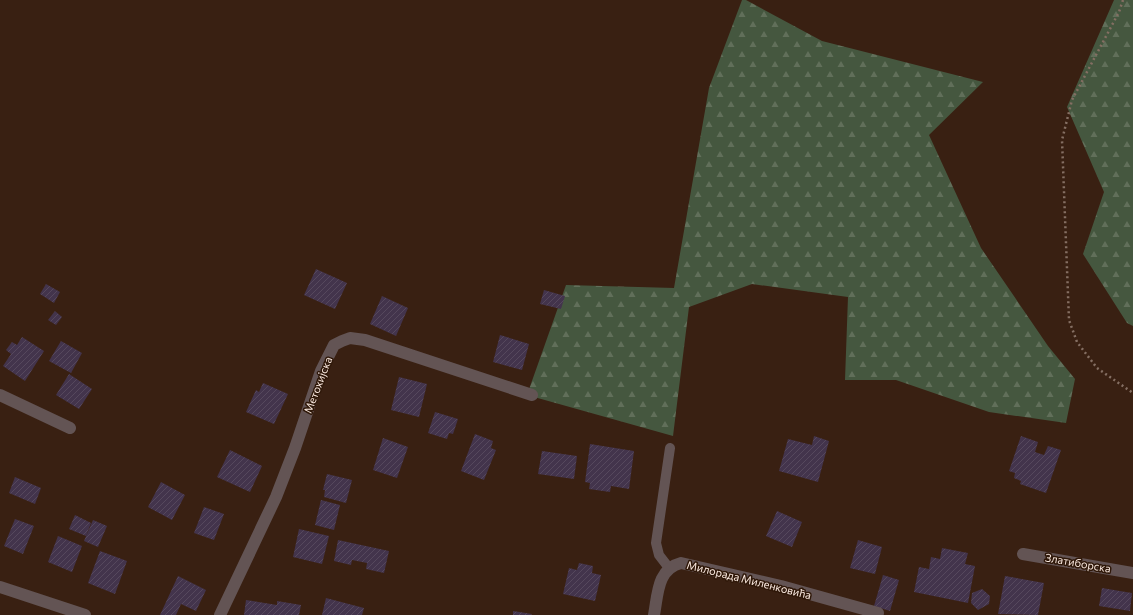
<svg xmlns="http://www.w3.org/2000/svg" width="1133" height="615" viewBox="0 0 1133 615" font-family="Commissioner,sans-serif">
<style>
.forest{fill:url(#forest-firs)}
.building{fill:url(#building-hatch)}
.lines{fill:none;stroke-linecap:round;stroke-linejoin:round}
.path{stroke:#856f63;stroke-width:2.5;stroke-dasharray:2 3;stroke-linecap:butt}
.service{stroke:#635454;stroke-width:10}
.minor{stroke:#635454;stroke-width:12}
.tertiary{stroke:#635454;stroke-width:12}
.labels{text-anchor:middle;stroke-width:3;stroke-linejoin:round;paint-order:stroke}
.street-label{font-size:11px;fill:#fbeae1;stroke:#2e1708}
</style>
<defs>
<pattern id="forest-firs" width="22" height="20" patternUnits="userSpaceOnUse"><rect width="22" height="20" fill="#45573f"/><path d="M5 1l3.5 6h-7zM16 11l3.5 6h-7z" fill="#616f5a"/></pattern>
<pattern id="building-hatch" width="6" height="6" patternUnits="userSpaceOnUse"><rect width="6" height="6" fill="#43344c"/><path d="M-1 1l2-2M0 6l6-6M5 7l2-2" fill="none" stroke="#56485d"/></pattern>
</defs>
<rect width="100%" height="100%" fill="#392012"/>
<!-- forest -->
<path class="forest" d="M742,0H746L822,41L983,82L929,135L981,248L1048,346L1075,379L1066,423L989,412L896,380H845L848,297L752,284L689,307L673,436L527,395L566,285L674,288L709,88Z
M1114,0H1133V326L1127,323L1083,254L1104,192L1067,107Z"/>
<!-- building -->
<path class="building" d="M316,269L347,283L335,309L304,295Z
M46,284L60,292L54,303L40,294Z
M544,290L565,296L561,309L540,304Z
M382,296L408,308L396,336L370,324Z
M55,311L62,317L56,325L48,320Z
M500,335L529,344L522,370L493,362Z
M22,337L44,351L25,381L3,366L11,354L6,350L12,342L17,345Z
M61,341L82,353L71,373L49,361Z
M69,374L92,389L79,409L56,395Z
M399,377L427,384L419,417L391,410Z
M263,383L288,394L274,424L246,412L256,390L259,392Z
M435,412L458,419L453,434L449,433L447,439L428,433Z
M475,434L493,441L491,448L496,450L484,480L461,471Z
M814,436L829,441L818,482L779,471L788,439L812,445Z
M1021,436L1038,442L1035,452L1044,455L1048,446L1061,450L1046,493L1020,484L1021,481L1014,478L1015,473L1009,471Z
M383,438L408,447L397,478L373,470Z
M590,444L634,451L629,489L611,486L610,492L589,489L590,483L585,482Z
M230,450L262,466L250,492L217,477Z
M542,451L577,456L574,479L538,474Z
M327,474L352,480L346,503L324,497L325,490H323Z
M15,477L41,488L35,504L9,493Z
M161,482L185,495L172,520L148,507Z
M321,500L340,505L334,530L315,525Z
M204,507L224,514L214,540L194,533Z
M777,511L802,522L792,547L766,536Z
M75,515L91,523L86,536L69,529Z
M15,519L34,526L23,554L4,546Z
M93,520L107,526L98,547L84,541Z
M299,529L329,536L322,564L293,557Z
M58,536L82,546L72,572L48,562Z
M338,540L389,551L384,573L366,569L367,563L352,560L351,565L334,561Z
M858,540L882,547L875,574L850,568Z
M942,548L968,553L965,564L975,566L968,603L914,592L919,567L929,569L931,557L940,559Z
M100,551L127,561L115,594L88,583Z
M579,563L593,566L592,573L601,575L595,601L563,594L569,568L577,570Z
M883,575L899,580L890,611L874,606Z
M178,576L206,590L196,611L181,604L176,615H160Z
M1005,576L1044,583L1038,615L998,614Z
M1102,588L1132,593L1130,611L1099,606Z
M982,589L990,596L989,604L978,610L971,603L972,593Z
M326,598L364,608L362,615H322Z
M246,600L277,605V601L301,605L299,615H244Z
M513,611L532,614L531,615H513Z"/>
<g class="lines">
<!-- path -->
<path class="path" d="M1123,0L1119,12L1072,100L1062,140L1069,320L1077,342L1097,368L1133,393"/>
<!-- service -->
<path class="service" d="M669,568L659,555L656,543L670,448"/>
<!-- minor -->
<path class="minor" d="M0,395L70,428
M1023,554L1133,573
M220,615L276,497L295,448L321,371L334,345L342,341L350,338L365,340L532,395
M654,615C658,594 657,569 681,563L781,586L878,613"/>
<!-- tertiary -->
<path class="tertiary" d="M0,587L85,615"/>
</g>
<g class="labels">
<!-- street labels -->
<g class="street-label">
<text transform="translate(318 385) rotate(-69)" y="4">Метохијска</text>
<text transform="translate(1078 563) rotate(10)" y="4">Златиборска</text>
<text transform="translate(749 580) rotate(14)" y="4">Милорада Миленковића</text>
</g>
</g>
</svg>
